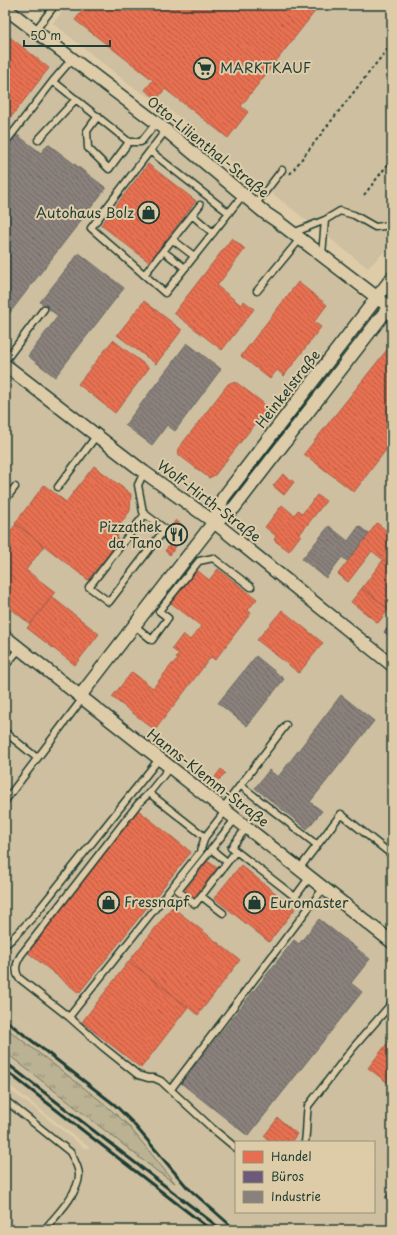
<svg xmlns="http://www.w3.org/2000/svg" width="397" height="1235" viewBox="0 0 397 1235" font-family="'Playpen Sans',sans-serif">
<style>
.built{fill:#cdbf9f;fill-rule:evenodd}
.grass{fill:url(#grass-tufts);stroke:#6d7864}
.shops{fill:url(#shops-back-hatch);stroke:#ab6048}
.offices{fill:url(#offices-back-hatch);stroke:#565165}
.industry{fill:url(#industry-back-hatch);stroke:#6a6d66}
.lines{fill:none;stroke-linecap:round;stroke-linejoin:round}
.service-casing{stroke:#1f3d34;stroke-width:9}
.minor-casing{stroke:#1f3d34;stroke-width:15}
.path{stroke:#1f3d34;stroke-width:2;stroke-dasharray:3 3;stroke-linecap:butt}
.service{stroke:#decca9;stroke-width:6}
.minor{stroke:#decca9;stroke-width:12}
.rail{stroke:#1f3d34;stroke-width:3}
.labels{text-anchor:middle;stroke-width:4;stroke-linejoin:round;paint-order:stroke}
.poi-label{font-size:14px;fill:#1f3d34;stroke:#decca9;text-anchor:start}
.street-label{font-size:14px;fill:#1f3d34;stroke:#decca9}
</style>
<defs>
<pattern id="grass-tufts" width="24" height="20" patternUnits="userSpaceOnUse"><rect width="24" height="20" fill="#bbb294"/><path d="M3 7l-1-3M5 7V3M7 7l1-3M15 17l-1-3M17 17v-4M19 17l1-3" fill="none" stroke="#97927a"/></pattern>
<pattern id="shops-back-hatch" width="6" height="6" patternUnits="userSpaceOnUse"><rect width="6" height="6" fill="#e76f51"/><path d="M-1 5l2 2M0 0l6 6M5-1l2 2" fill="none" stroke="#bb5c44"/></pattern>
<pattern id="offices-back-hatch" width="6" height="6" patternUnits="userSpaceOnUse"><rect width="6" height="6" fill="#6d597a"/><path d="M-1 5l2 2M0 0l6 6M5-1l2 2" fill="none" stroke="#81748c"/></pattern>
<pattern id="industry-back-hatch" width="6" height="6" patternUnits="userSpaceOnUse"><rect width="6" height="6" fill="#8a817c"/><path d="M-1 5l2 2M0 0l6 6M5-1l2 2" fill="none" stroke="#706b66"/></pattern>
</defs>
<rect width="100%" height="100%" fill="#decca9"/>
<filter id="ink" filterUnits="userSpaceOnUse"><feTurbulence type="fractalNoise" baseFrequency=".025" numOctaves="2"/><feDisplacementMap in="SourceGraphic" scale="8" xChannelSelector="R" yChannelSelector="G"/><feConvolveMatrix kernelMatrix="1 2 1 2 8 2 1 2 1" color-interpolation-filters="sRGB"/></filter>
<g filter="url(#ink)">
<!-- built -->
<path class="built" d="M5,5H33L17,27L214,177L346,285L392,318V1230H5V1087L33,1107L84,1148H90L5,1082V1052L158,1172L174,1182L128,1125L101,1101L5,1027V1010L36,1032L5,1009ZM236,1142H374V1212H236Z
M68,5H392V244L368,268L211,146L187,123L163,105L131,86L53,23Z"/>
<!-- grass -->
<path class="grass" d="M5,1027L101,1101L128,1125L175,1183L158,1172L5,1052Z"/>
<!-- shops -->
<path class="shops" d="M87,5H320L241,106L248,112L228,138L165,89L157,99L145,90L153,80L75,20Z
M6,34L49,68L5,125V36Z
M148,164L196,201L149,262L101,225Z
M232,238L245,249L217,286L241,305L244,301L254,309L222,350L174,313Z
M298,282L327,305L314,322L321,327L284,376L277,370L270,379L241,356Z
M144,301L182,330L156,364L117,335Z
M113,340L149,368L115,413L78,384Z
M390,346L392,348V442L354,492L304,454Z
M232,382L237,383L262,402L265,406V411L215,475L209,478L179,455L178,449L228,384Z
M94,466L131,494L130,511L118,527L117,543L88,580L15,523L44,485L66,502Z
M283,474L294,482L284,495L273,486Z
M317,495L326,501L300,534L301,535L289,551L274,540L276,536L265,527L282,505L294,515L298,510L302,514Z
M176,520L184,527L183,536L170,555L165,551L173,540L168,535L174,527L172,525Z
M377,523L387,531L392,525V567L372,551L348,582L338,574Z
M16,524L44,546L26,570L55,592L30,624L5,604V538Z
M383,560L392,567V606L389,609L362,588Z
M218,569L257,599L248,610L251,613L215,660L211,657L155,730L112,697L132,672L153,688L172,664L178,660L176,658L179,654L172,649L183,634L190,640L201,626L171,603L197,570L209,580Z
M362,588L389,609L378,623L351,602Z
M52,597L99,634L75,665L27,628Z
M282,610L323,643L299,673L257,640Z
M221,769L225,773L219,780L215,777Z
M138,810L191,852L79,993L26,951Z
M208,861L217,868L189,904L180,897Z
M241,865L295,909L269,942L214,898Z
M172,907L240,960L198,1015L129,961Z
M129,961L188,1007L141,1068L82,1022Z
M392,1037V1086L368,1068Z
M278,1118L297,1134L291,1142H271L264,1136Z"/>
<!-- offices -->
<path class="offices" d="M392,623V638L384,632Z"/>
<!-- industry -->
<path class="industry" d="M16,134L41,153L48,144L106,188L5,319V149Z
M79,253L124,288L55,377L28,356L58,316L40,302Z
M187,343L221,369L175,431L167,425L152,445L125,425Z
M329,526L348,541L359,526L369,534L347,561L342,557L326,578L302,559Z
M256,656L284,679L247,726L218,703Z
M341,695L374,721L310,802L322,811L307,829L255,788L269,770L278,777Z
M319,919L370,959L351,983L362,992L248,1136L181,1083L294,940L299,944Z
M392,1189V1203L385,1197Z"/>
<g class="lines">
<defs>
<path id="service" d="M35,31L55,5
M72,59L53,81L129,142H141L156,123
M98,116L87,131L88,148L109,169L129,142
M166,130L91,228L165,293L243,195
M38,140L76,99
M5,143L53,81
M150,151L229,213
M255,205L282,170
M192,215L213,233
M293,233L325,220
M173,240L194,256
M163,251L185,268
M322,255L325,220L340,211L354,215L375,227L392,225
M144,275L200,205
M257,291L300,239
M5,361L44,309
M144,472L138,485L143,512L145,514L165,529L109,602L89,587L145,514
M58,487L97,435
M5,500L15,487
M134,625L152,640L168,618L159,611L199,561L213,558L251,587
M5,666L20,648
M5,732L37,758
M170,767L149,793L138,804L21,955C16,963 14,970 19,978L69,1017L200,852L205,837L226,810
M240,785L317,845
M149,793L205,837
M5,801L83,698
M223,808L286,725
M236,818L178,891L195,904L236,851L231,848L247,827
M211,849L227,862
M236,851L295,897L309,878
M299,869L341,814L392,855
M201,896L223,913
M5,945L12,939L33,917L159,759
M69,1017L103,1047L138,1075L148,1078H154L161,1081L213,1129L236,1148
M171,1089L323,889
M5,1100L70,1152C74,1159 79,1167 79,1175C79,1193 55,1217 44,1230
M305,1142C307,1130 306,1118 308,1106L353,1048L392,1003"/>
<path id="minor" d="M5,8L162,127L265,213L277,221L392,309
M5,365L144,472L214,522L392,665
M214,522L234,508L392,303
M5,637L392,942
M80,696L214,522L223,498L392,278"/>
</defs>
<!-- service casing -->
<use href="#service" class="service-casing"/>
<!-- minor casing -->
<use href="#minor" class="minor-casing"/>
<!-- path -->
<path class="path" d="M290,174L392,43
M364,195L392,159"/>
<!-- service -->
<use href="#service" class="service"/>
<!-- minor -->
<use href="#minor" class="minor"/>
<!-- rail -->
<path class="rail" d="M5,1020L115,1105L131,1121L187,1187L230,1225
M5,1062L222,1230
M5,1070L211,1230"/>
</g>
</g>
<!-- icons -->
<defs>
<symbol id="supermarket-ring" viewBox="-11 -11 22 22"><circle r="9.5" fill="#decca9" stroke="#1f3d34" stroke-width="1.5"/><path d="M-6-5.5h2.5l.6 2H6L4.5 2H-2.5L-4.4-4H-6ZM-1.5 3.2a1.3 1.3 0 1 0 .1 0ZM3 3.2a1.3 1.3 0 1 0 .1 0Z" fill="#1f3d34"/></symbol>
<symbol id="shop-ring" viewBox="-11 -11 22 22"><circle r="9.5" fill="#decca9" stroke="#1f3d34" stroke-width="1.5"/><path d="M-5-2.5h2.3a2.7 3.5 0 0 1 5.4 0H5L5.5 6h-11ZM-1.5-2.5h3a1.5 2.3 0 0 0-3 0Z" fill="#1f3d34"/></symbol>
<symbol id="restaurant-ring" viewBox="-11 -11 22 22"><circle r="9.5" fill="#decca9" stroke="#1f3d34" stroke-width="1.5"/><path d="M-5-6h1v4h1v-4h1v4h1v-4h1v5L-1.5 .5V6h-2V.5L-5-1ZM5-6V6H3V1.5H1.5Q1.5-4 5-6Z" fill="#1f3d34"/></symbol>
</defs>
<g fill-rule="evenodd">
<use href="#supermarket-ring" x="192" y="56" width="25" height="25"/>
<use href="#shop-ring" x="136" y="200" width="25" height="25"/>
<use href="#restaurant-ring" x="164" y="522" width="25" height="25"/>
<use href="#shop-ring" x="96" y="890" width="25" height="25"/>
<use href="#shop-ring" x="242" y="890" width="25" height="25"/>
</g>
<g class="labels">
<!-- poi labels -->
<g class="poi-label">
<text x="220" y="73">MARKTKAUF</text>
<text x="134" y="218" text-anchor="end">Autohaus Bolz</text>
<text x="162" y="532" text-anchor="end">Pizzathek<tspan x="162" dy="16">da Tano</tspan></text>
<text x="124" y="907">Fressnapf</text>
<text x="270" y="908">Euromaster</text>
</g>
<!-- street labels -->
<g class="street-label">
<text transform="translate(208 147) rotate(39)" y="5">Otto-Lilienthal-Straße</text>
<text transform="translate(288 389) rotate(-52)" y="5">Heinkelstraße</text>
<text transform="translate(209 501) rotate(37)" y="5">Wolf-Hirth-Straße</text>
<text transform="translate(208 778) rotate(38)" y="5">Hanns-Klemm-Straße</text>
</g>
</g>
<!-- margin -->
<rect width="397" height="1235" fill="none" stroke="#decca9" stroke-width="20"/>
<rect x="10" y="10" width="377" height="1215" fill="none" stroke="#1f3d34" stroke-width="1.5" filter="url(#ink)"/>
<!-- legend -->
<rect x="235" y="1141" width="140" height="72" fill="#decca9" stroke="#92937a"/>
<rect x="243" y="1151" width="20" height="12" fill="#e76f51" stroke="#92937a"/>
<text x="271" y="1161" font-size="12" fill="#1f3d34">Handel</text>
<rect x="243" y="1171" width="20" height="12" fill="#6d597a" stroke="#92937a"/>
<text x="271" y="1181" font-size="12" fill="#1f3d34">Büros</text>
<rect x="243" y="1191" width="20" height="12" fill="#8a817c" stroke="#92937a"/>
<text x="271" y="1201" font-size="12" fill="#1f3d34">Industrie</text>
<!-- scale -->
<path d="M24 40v6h86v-6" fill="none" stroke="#1f3d34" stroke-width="2"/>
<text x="30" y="40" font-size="12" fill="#1f3d34" stroke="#decca9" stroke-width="3" paint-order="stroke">50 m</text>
</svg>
